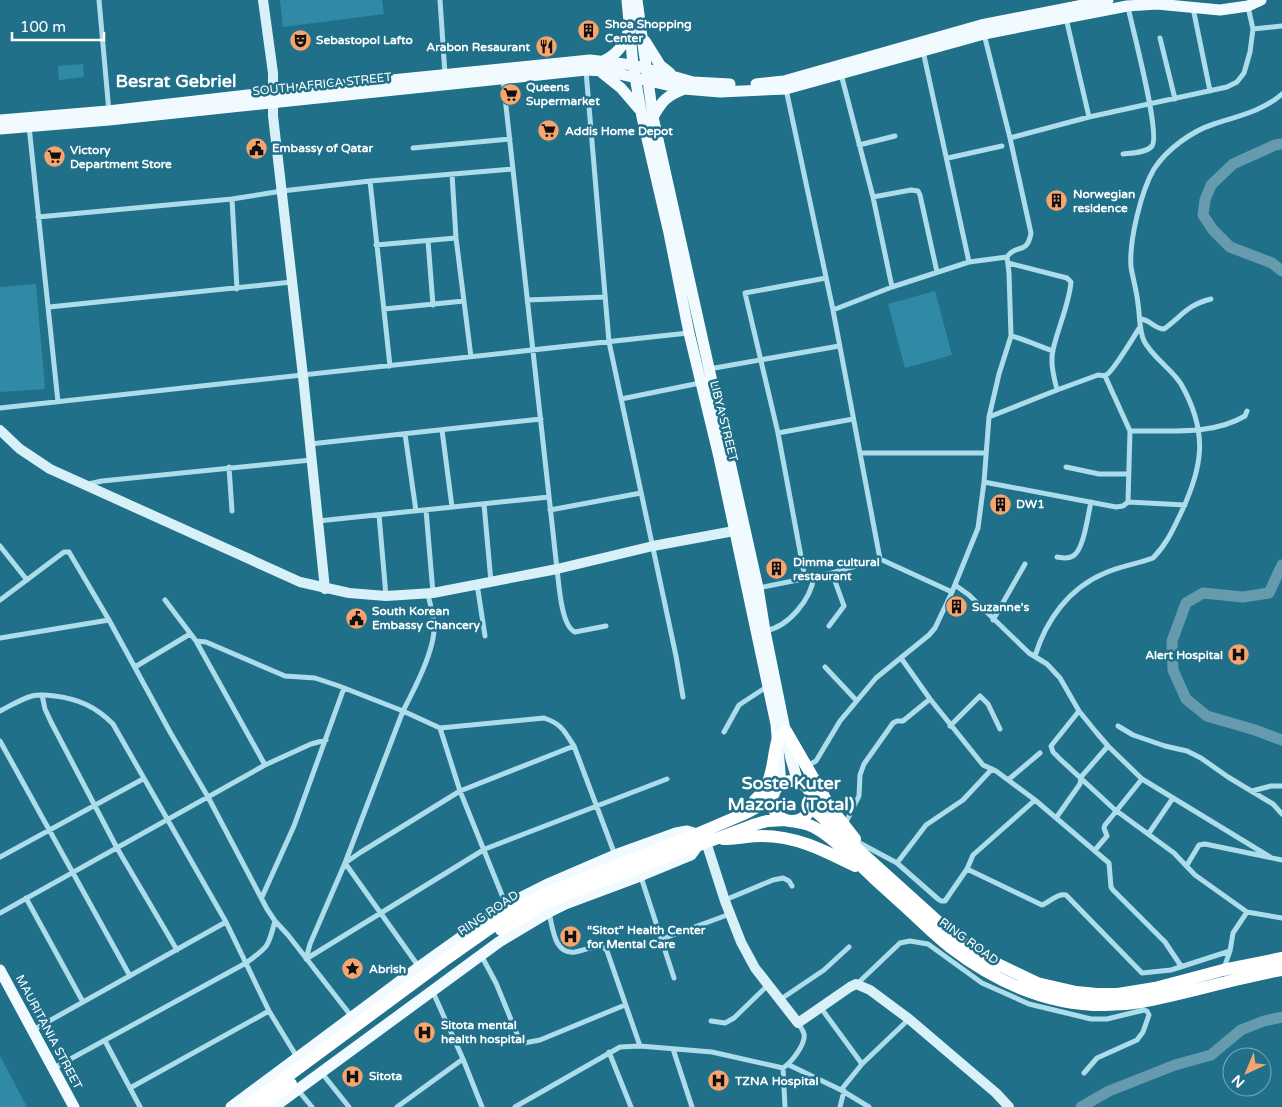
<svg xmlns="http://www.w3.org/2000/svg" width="1282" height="1107" viewBox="0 0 1282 1107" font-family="'Varela Round',sans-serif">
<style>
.green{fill:#318aa5}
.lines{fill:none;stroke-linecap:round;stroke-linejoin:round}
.river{stroke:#659bac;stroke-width:11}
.street{stroke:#addceb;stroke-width:5}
.secondary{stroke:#d8f0f8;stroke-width:10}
.primary{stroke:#f1fafe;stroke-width:11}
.highway{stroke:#fff;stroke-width:12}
.labels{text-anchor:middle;stroke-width:5;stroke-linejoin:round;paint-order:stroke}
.poi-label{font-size:12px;font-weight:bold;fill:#fff;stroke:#20708a;text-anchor:start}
.street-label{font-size:12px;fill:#fff;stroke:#20708a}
.district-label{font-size:18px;font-weight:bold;fill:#fff;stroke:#20708a}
</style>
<rect width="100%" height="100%" fill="#20708a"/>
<!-- green -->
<path class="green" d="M280,0H382L384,14L283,27Z
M83,64L84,77L59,80L58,66Z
M36,284L45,389L0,392V287Z
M935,291L952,355L905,368L888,304Z
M0,1056L27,1107H0Z"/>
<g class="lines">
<!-- river -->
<path class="river" d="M1282,144L1275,145L1233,164L1211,185L1205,200L1203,215L1213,230L1230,247L1272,263L1282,271
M1282,565L1269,593L1243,597L1203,593L1186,603L1172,641L1173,670L1186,699L1207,716L1255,730L1282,740
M1081,1107L1109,1091L1175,1065L1211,1055L1241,1030L1264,1021L1282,1017"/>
<!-- street -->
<path class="street" d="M99,0L109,112
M440,0L445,74
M1193,8L1210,91
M1066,18L1089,117
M1253,29L1282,26
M1160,38L1175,99
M923,51L969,262
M586,71L609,342L676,656L683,697
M841,74L873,197L892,287
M503,79L557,569C559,584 561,626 575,632L606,626
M786,89L833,310L880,559
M29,126L58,402
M1010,138L1089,117L1227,87L1237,82L1244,73L1250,52L1253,29L1248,7
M859,145L895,136
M413,148L510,139
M1123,154C1132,153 1146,153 1152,146C1161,134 1132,27 1128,7
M948,158L1002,146
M452,174L456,238L471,357
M370,181L390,366
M873,197L911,190L918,191L920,195L937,272
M232,199L237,289
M38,217L232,199L282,191L370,181L513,169
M428,241L433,305
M376,245L456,238
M1008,263L1067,278L1071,282C1069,305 1058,327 1053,350C1050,363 1054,377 1057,390
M527,300L605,297
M49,307L292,282
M384,309L464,301
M833,310L892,287L969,262L1007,257
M1140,319C1150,319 1154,329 1164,329C1182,316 1187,305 1211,299
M1011,336C1025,339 1038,346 1053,351
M709,369L839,346
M1105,376L1130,431L1128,502
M621,399L700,383
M0,408L688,333
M989,417L1057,390L1098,375C1100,375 1104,376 1106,375C1113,372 1134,336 1140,327
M442,430L452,507
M1130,431C1168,430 1211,436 1245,416L1247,411
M778,433L853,419
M405,434L416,511
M310,444L541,419
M860,453H985
M229,467L232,511
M1066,467L1099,474H1129
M984,482L1116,507L1123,506L1128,502L1185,505
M88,484L102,481L311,460
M484,504L491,582
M426,510L433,593
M550,510L641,493
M379,515L386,596
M318,521L549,497
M0,546L27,580
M1057,557C1063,558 1067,559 1073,556C1084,550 1088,514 1091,502
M805,578L778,433L745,293L826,278
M477,584L485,636
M955,585L969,595L1029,653L1047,664L1060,678L1079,711L1096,732L1108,746L1142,779L1270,857
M758,588L832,573L880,559L952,592
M0,600L64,552H69L109,620L170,732L208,797L267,909L275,921L288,935L352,1017
M165,600L196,641L265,765
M993,620L1025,564
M829,626L844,606L832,573
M765,631C788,627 811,600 814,576
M0,638L109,620
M196,641L206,642L285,676L315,678L339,686L403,711L440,728L544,718C562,724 564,731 574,746L615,855
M1035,656C1046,620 1069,588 1105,573C1120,566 1137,564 1153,558C1165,546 1172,532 1179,517C1203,468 1209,433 1181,384C1171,368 1153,358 1144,341C1139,330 1140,316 1138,304C1137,292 1133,279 1131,267C1129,241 1141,191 1154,169C1167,149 1192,131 1214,124C1238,116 1263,111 1282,94
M901,658L930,699L983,765L996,771L1035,800L1109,863L1111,887L1113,890L1165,942L1181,966
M135,667L190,634
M825,667L856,700
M42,695L45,709L51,722L117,848L177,950
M0,711C10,706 21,699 32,696C39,694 47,695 55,696C79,699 96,707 113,724L226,922L269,1011L297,1057
M1079,711L1051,746L1053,752L1060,759L1114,809L1174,853L1195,875L1247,912L1282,918
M950,726L980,696L988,704L1000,729
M1118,726L1133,735L1165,746L1187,751L1201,758L1228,777L1273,804L1282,814
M440,728L460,791L506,905
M724,732L739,705L768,686
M0,741L130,976
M807,766L816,761L840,721L876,678L929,635L935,628L952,592L978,528L984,482L989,417L999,374L1011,336L1009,273L1007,257C1016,243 1027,256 1031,233L1010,138L984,34
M1008,780L1040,753
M1252,791L1271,786H1282
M1056,818L1080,784L1081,777L1108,746
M845,824L859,796L860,775L864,764L893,723L897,721H903L930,699
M1149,833L1173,798
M856,841L897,863L938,899L941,901H945L967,869L973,855L1035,800
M1095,850L1107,836L1104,828L1105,825L1142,779
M0,857L143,779
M897,863L926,825L963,800L992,769
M1187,865L1199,845L1205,844L1282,860
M967,869L1042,905C1050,902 1057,893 1066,895L1142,973L1171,970L1230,951
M641,877L674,978
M262,897L294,826L344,688
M26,898L83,1002
M725,900L773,880L783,878L789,881L792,886
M0,913L265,765L311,744L326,740
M549,913C553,928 554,955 575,952C585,950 593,946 603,946L607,951L640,1046
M662,939L730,914
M481,955L496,983L519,1039L524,1043L540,1040L625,1005
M306,959L485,849L667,779
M306,959L310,944L345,863L403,711C414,690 436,648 434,624C433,614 430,604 428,594
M419,967L345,863L361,852L460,791L574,746
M1224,968L1230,951L1233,933L1247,912
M857,984L900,943L910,941L928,944L982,983L1029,1004L1091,1019H1107L1144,1010L1147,1011L1149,1015L1143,1032L1137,1040L1097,1058L1084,1073
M432,990L463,1059L482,1107
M781,999L824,970L849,947
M821,1008L862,1064
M711,1021L725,1023L734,1018L768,985
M33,1030L226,922
M105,1041L140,1107
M673,1049L692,1107
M609,1052L631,1107
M789,1065L841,1090L869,1107
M54,1068L246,963C268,947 268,948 275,921
M321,1072L349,1107
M130,1088L269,1011
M298,1090L312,1107
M841,1090L862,1064L909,1019
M397,1107L463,1059
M515,1107L620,1047L640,1046L712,1052L783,1068
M785,1107L783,1068C791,1063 806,1044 804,1034C803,1030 800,1026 798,1023
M840,1107L844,1091"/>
<!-- secondary -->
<path class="secondary" d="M263,0L273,73V116L303,376L325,589
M0,430L20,449L50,469L300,582L349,593L386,596L433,593L557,569L653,546L734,531
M706,842L725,901L741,942L755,968L798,1023L850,987L856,984L870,990L909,1019L996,1093L1009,1107"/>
<!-- primary -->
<path class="primary" d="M627,0L633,65L642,117L669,233L689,333L719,457L776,724L781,784
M637,0L653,117L758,588L765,631L791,759L798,782
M645,41L660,65L670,73
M603,61C618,54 624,45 629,29
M601,72L621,88L639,109
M756,84L784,81L981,25L1108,0
M653,117C662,101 666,96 684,89
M0,120L108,111L273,92L590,60L633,65L693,82L730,84
M0,129L109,120L586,70L606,71L684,89L720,92L786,89L984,34L1127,6L1157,4L1220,10L1248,6L1261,0
M0,970L74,1107
M231,1107L419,967L506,905L550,883L615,855L676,833L687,831L697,834
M274,1107L499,942L549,912L565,904L640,876L691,855L699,844"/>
<!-- highway -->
<path class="highway" d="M786,731L830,807L855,839
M772 801a20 20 0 1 1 40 0a20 20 0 1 1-40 0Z
M755,800C775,782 771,762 778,738
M811,807L956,938L985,958L1037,983L1076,992L1097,994H1118L1155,988L1223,970L1282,958
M791,821C797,822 804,823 809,825C826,832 839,846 852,857C867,872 883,887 899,901C916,916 932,933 950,947C1006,990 1070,1014 1141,1002C1189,993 1235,978 1282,970
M723,839C736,839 749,836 762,836C797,836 825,851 855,866
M501,930L544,904L563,896L753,825L767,821L786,820
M246,1107L445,960L523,905L549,892L697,834L746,813L761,805L774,793
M261,1107L291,1084"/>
</g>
<!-- icons -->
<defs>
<symbol id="building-disc" viewBox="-11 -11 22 22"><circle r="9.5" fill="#f8a56d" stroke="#20708a"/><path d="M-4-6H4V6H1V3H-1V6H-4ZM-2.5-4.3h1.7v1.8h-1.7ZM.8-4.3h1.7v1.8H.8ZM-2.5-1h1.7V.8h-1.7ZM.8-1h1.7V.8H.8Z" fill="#111"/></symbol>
<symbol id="theatre-disc" viewBox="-11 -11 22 22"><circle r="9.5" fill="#f8a56d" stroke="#20708a"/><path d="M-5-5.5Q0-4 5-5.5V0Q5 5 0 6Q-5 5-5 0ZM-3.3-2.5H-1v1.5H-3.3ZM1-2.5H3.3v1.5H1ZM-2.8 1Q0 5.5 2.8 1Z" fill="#111"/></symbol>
<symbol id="restaurant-disc" viewBox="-11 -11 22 22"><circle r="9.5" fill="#f8a56d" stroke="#20708a"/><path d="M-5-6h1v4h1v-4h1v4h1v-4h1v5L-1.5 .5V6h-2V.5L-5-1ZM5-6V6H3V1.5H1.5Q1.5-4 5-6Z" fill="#111"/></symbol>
<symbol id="supermarket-disc" viewBox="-11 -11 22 22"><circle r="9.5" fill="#f8a56d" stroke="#20708a"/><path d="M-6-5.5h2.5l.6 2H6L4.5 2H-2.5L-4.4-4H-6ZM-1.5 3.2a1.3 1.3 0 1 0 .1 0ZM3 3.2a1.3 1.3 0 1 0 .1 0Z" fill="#111"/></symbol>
<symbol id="civic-disc" viewBox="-11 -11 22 22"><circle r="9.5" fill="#f8a56d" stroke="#20708a"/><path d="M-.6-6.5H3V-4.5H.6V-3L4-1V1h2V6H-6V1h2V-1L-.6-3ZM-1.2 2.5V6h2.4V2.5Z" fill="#111"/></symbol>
<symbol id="hospital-disc" viewBox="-11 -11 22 22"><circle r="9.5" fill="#f8a56d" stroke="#20708a"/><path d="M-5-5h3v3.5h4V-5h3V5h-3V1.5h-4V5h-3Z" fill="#111"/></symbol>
<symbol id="sight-disc" viewBox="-11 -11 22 22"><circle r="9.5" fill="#f8a56d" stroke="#20708a"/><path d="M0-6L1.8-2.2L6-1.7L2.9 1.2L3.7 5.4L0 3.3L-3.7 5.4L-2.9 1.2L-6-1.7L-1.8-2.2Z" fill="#111"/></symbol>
</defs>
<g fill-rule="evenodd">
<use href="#building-disc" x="576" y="18" width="25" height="25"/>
<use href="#theatre-disc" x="288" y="28" width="25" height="25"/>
<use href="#restaurant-disc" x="534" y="34" width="25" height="25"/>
<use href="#supermarket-disc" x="498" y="82" width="25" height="25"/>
<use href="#supermarket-disc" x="536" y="118" width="25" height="25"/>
<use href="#civic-disc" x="244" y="136" width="25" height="25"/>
<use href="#supermarket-disc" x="42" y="144" width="25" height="25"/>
<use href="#building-disc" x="1044" y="188" width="25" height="25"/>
<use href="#building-disc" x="988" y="492" width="25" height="25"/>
<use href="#building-disc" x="764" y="556" width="25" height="25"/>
<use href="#building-disc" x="944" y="594" width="25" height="25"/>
<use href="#civic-disc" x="344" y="606" width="25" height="25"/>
<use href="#hospital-disc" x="1226" y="642" width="25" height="25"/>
<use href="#hospital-disc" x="558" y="924" width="25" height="25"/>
<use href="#sight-disc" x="340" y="956" width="25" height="25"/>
<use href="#hospital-disc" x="412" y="1020" width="25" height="25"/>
<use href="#hospital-disc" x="340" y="1064" width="25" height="25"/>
<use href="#hospital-disc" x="706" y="1068" width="25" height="25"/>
</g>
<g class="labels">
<!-- poi labels -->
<g class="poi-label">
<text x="605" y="28">Shoa Shopping<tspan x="605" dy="14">Center</tspan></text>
<text x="316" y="44">Sebastopol Lafto</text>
<text x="530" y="51" text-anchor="end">Arabon Resaurant</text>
<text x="526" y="91">Queens<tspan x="526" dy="14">Supermarket</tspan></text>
<text x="565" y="135">Addis Home Depot</text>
<text x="272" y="152">Embassy of Qatar</text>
<text x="70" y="154">Victory<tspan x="70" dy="14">Department Store</tspan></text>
<text x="1073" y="198">Norwegian<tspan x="1073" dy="14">residence</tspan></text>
<text x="1016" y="508">DW1</text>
<text x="793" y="566">Dimma cultural<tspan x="793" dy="14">restaurant</tspan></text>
<text x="972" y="611">Suzanne's</text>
<text x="372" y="615">South Korean<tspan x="372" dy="14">Embassy Chancery</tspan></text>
<text x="1223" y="659" text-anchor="end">Alert Hospital</text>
<text x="587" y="934">“Sitot” Health Center<tspan x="587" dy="14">for Mental Care</tspan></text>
<text x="369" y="973">Abrish</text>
<text x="441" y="1029">Sitota mental<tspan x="441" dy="14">health hospital</tspan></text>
<text x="369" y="1080">Sitota</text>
<text x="735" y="1085">TZNA Hospital</text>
</g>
<!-- street labels -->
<g class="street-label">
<text transform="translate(322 84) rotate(-6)" y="4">SOUTH AFRICA STREET</text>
<text transform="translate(724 421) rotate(76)" y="4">LIBYA STREET</text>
<text transform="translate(488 913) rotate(-34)" y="4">RING ROAD</text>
<text transform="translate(969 941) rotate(36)" y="4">RING ROAD</text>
<text transform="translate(49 1032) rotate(62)" y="4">MAURITANIA STREET</text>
</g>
<!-- district labels -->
<g class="district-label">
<text x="176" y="87">Besrat Gebriel</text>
<text x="791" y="789">Soste Kuter<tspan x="791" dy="21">Mazoria (Total)</tspan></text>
</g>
</g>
<!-- north arrow -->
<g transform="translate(1247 1072) rotate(224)"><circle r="24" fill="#20708a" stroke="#79a9b9"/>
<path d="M0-4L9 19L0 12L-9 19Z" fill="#f8a56d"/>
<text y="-8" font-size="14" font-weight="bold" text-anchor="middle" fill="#ffffff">N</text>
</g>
<!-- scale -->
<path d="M12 32v8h92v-8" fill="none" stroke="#ffffff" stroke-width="2.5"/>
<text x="20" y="32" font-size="15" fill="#ffffff" stroke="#20708a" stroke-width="4" paint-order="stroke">100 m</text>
</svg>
